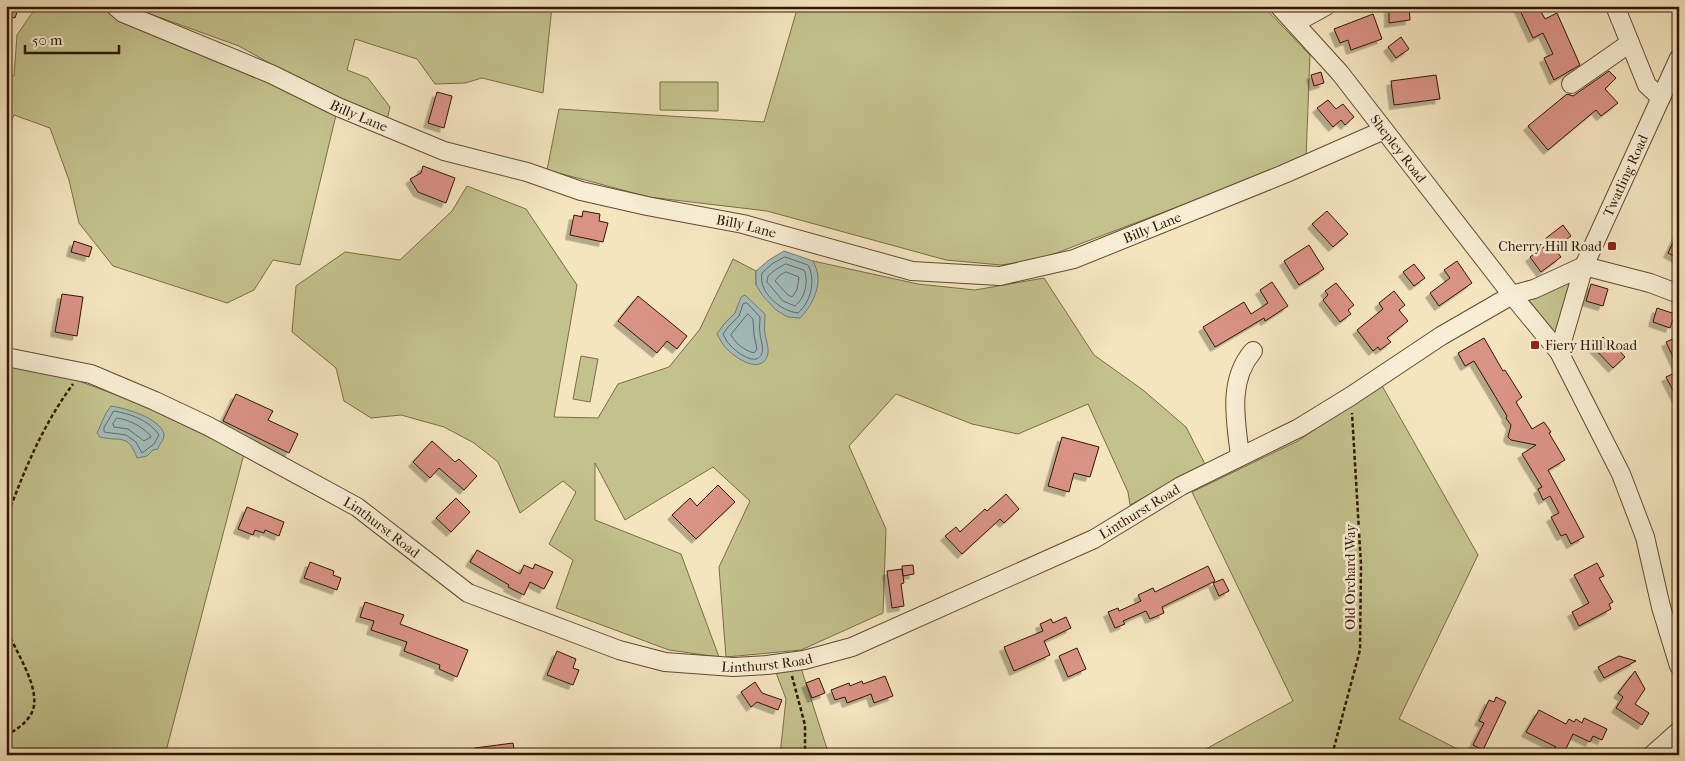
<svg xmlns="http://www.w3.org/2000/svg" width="1685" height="761" viewBox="0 0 1685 761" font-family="'IM FELL French Canon',serif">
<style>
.green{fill:#c3c28d;stroke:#7b6c47}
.water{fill:#a1bcbc;stroke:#757971}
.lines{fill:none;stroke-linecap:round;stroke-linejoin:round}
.shore{stroke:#6a685e;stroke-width:1}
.building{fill:#d99286;stroke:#331501;filter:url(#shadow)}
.minor-casing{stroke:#634930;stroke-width:20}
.path{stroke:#331501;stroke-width:2.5;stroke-dasharray:4 2.5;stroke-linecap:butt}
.minor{stroke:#f8eed5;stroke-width:18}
.poi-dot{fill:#8f2418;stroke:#f8eed5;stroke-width:2}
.labels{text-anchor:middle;stroke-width:5;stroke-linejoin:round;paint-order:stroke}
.street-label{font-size:14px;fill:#331501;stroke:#f8eed5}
.poi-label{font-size:14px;fill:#331501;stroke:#f8eed5;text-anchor:end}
</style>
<defs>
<filter id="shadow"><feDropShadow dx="-4.5" dy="4.5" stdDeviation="0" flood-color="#0004"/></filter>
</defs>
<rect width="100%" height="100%" fill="#f4e5bf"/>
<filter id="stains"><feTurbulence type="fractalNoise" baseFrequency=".004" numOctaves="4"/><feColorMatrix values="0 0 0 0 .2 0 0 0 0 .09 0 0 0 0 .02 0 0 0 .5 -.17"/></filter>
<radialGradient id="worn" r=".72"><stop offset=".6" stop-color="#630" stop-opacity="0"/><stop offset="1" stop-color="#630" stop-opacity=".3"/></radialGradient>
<!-- green -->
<path class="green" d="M37,6H105L119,19L337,111L300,265L273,260L254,290L227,303L113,266L79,223L69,180L50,128L14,115L6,133V76H14L17,35Z
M141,6H552L543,93L482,78L465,83L435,84L417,59L355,39L347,70L368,78L390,107L387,120L339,102L239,46L139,10Z
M798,6H1263L1310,55L1306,158L1038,260L1001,265L946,260L767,211L649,197L547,170L559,109L764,122Z
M660,82H718V111L660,110Z
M467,186L526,209L577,285L554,417L598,418L618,384L669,367L700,329L733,259L756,271V285L818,276L813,261L918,284L975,290L1044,278L1094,355L1143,390L1186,427L1205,464L1130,505L1128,492L1088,404L1018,434L972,424L896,394L849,446L886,529L883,613L801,650L726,657L719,567L750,501L713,467L625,520L595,463V520L681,554L719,657L669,650L556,608L573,560L549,544L576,492L563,481L520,513L498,462L474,443L444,427L401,415L371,418L344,401L336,368L292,332L296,286L345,252L400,260L452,211Z
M1568,281L1570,285L1557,332L1553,334L1527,302L1528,297Z
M581,356L598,359L590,402L573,399Z
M6,364L65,376L133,401L244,454L165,755H6Z
M1381,384L1478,555L1399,719L1469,755H1195L1293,701L1192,492L1298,441Z
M801,668L829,755H780L786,699L775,670Z"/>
<!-- water -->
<path class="water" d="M784,251L813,261C815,265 818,272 818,277C819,292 810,308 800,318L788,317L776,310L763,296L756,285V271L769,260Z
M745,295L765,314C765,321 764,327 765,334C766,341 770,349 767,357C759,374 736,358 728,350C723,346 720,339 717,334L724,324L735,313L741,297Z
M111,406C125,408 160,418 164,434C165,439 159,444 158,449L153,450L147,456L137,458C128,433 121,442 100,437L97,433L106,413Z"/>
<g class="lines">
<!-- shore -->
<path class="shore" d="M785,257L808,265C816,280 811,302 798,313C780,311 758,292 762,273L772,264Z
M786,264L804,270C809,281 805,298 795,306L783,301L767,282L768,276L775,270Z
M786,272L799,277L797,290L792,297L788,295L775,281L779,276Z
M747,303L760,317C760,322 759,328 760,333C760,339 764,347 762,353C757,368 736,352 730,345C727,342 725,338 723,334L728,327L739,316L743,304Z
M748,314L753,319L754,335L757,349L754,353C744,350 736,344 731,335Z
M114,411C131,414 149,420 159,435L154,444L142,453L136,442L126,435L104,432V428Z
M117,418C130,420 141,426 150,435L151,437L144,441L128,429L114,427L113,424Z"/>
</g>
<!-- building -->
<path class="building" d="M6,6H19L15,18L6,15Z
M1389,6H1409L1410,20L1389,23Z
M1518,6H1538L1545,19L1557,13L1580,65L1554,80L1544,58L1553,54L1543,33L1533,38Z
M1373,14L1382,39L1351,50L1348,40L1340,43L1334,29Z
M1401,37L1409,49L1396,58L1388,47Z
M1609,71L1616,78L1605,89L1618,103L1601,116L1596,110L1548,150L1528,126L1567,94L1573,96Z
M1321,72L1324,83L1314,86L1311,75Z
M1436,75L1440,99L1394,105L1391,81Z
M437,92L452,96L444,128L428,123Z
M1328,100L1336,109L1343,104L1354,117L1345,125L1341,120L1333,127L1317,108Z
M423,166L455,178L446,203L418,192L410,179L421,173Z
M583,211L600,214L599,221L608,223L603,242L570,235L574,215L582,217Z
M1327,211L1348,234L1333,247L1312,224Z
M1563,225L1571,236L1554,248L1561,257L1541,272L1530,257L1548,244L1545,239Z
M1679,230V259L1668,253Z
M74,241L92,247L89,257L71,252Z
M1309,245L1324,269L1299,285L1284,261Z
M1457,261L1472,283L1439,306L1430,293L1450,278L1444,270Z
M1414,264L1425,278L1414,286L1403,272Z
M1272,282L1288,306L1265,321L1264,318L1215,347L1203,327L1244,302L1251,314L1268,303L1260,290Z
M1336,283L1354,305L1348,310L1351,314L1340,322L1323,300L1328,295L1325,291Z
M1591,284L1608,289L1603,306L1586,301Z
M1394,291L1405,305L1399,310L1408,321L1387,338L1391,342L1380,350L1378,347L1373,351L1357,330L1383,309L1379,303Z
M62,294L83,297L77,336L55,332Z
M638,296L687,336L677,349L667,341L657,353L618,321Z
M1657,308L1675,314L1670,328L1653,322Z
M1679,336V370L1666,342Z
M1603,337L1613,348L1615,346L1625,357L1613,368L1593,347Z
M1484,338L1503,371L1505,370L1522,397L1516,402L1532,429L1544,422L1551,432L1549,433L1565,460L1548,470L1584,537L1571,544L1566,534L1561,536L1551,517L1559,513L1550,496L1543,500L1538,489L1542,487L1522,454L1536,445L1511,440L1508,437L1511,425L1506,418L1507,416L1474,361L1465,366L1458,353Z
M1679,371V402L1666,377Z
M236,394L273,411L268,420L298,434L289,453L223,421Z
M1062,437L1099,447L1090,477L1074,473L1069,492L1048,486Z
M432,441L455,462L459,459L477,476L464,490L439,468L430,478L413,462Z
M718,485L735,502L696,539L672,515L690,498L697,506Z
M1006,494L1019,509L1004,523L1000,519L962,554L945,536L956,527L960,532L985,509L987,511Z
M456,498L470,512L451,532L436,518Z
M247,507L284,522L279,536L265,530L264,533L255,530L253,535L238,529Z
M477,550L520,574L524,565L533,569L535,564L553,572L544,589L530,582L524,595L508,587L509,585L470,562Z
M310,562L334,571L333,575L341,578L337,590L304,578Z
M1597,563L1604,576L1599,578L1613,602L1609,604L1611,609L1579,626L1572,612L1589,603L1574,575Z
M913,565L914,574L903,576L902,566Z
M1208,566L1215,581L1162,607L1164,613L1150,619L1146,611L1123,621L1125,624L1115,628L1108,612L1118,608L1119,611L1141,601L1138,595L1153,588L1155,592Z
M902,569L904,583L901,584L904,606L892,608L887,571Z
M1223,579L1229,591L1219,596L1213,583Z
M365,602L404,615L400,624L468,650L457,677L439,669L440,665L404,651L407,642L371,630L374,621L360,617Z
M1066,617L1071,628L1044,641L1050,655L1014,671L1004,647L1043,631L1040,624L1051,619L1053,623Z
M1077,648L1086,669L1068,677L1059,656Z
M557,651L576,659L573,668L579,670L573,685L547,675Z
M1619,656L1636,661L1604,678L1598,667Z
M1635,671L1645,689L1635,704L1649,713L1642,725L1616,708L1623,697L1618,693Z
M885,676L893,696L874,703L871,694L847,703L845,697L835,700L831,690L849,683L850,686L862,681L863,684Z
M819,678L825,693L812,698L806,683Z
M755,682L762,693L782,700L778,710L757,702L751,707L741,692Z
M1496,697L1506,702L1483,750L1473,745L1484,723L1479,721L1489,700L1494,702Z
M1539,710L1566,724L1569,719L1574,722L1576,719L1582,723L1584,718L1607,729L1602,740L1593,736L1590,742L1573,734L1563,755H1552L1556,747L1526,732Z
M513,743L515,755H475V748Z"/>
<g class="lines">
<defs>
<g id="minor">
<path id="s1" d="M115,6L123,13L271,74L338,107L444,151L527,172L581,191L647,206L743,224L912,271L1000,276L1074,259L1284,174L1384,130"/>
<path id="s2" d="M1279,6L1340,73L1512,295L1559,352L1621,474L1645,537L1661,607L1679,666"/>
<path d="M1615,6L1647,85L1661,98"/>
<path d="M1295,23L1326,6"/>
<path d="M1571,84L1630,43"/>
<path id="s3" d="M1559,352L1584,266L1679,58"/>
<path id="s4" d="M6,357L91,374L155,401L208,426L357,507L468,593L619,650L665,662L733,667L767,665L804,660L852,647L1094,539L1181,486L1299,428L1351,396L1441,336L1512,295L1534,289L1584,266L1650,283L1679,294"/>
<path d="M1240,456C1236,421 1227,381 1253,351"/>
<path d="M1652,755L1679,731"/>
</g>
</defs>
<!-- minor casing -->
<use href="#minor" class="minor-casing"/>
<!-- path -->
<path class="path" d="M6,519C25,469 41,428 73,384
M6,626C13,650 46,692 30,716C24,725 15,730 6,736
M792,676L805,725V755
M1332,755L1360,650L1361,565L1352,413"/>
<!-- minor -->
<use href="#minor" class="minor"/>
</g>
<!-- markers -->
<g class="poi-dot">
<rect x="1607" y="241" width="10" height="10" rx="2.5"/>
<rect x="1530" y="340" width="10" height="10" rx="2.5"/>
</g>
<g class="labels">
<!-- street labels -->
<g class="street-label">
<text dy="5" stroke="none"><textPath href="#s1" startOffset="268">Billy Lane</textPath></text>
<text dy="5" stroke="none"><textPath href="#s2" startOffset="186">Shepley Road</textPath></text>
<text dy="5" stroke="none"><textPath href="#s3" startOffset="189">Twatling Road</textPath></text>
<text dy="5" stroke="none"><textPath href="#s1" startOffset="672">Billy Lane</textPath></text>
<text dy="5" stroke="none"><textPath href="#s1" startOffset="1092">Billy Lane</textPath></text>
<text dy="5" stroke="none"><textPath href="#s4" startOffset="1241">Linthurst Road</textPath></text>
<text dy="5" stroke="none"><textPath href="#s4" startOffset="416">Linthurst Road</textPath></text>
<text transform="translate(1350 577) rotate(-90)" y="5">Old Orchard Way</text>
<text dy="5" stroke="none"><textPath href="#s4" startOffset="836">Linthurst Road</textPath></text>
</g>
<!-- poi labels -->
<g class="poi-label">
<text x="1602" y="251">Cherry Hill Road</text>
<text x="1545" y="350" text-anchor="start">Fiery Hill Road</text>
</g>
</g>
<!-- margin -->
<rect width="1685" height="761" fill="none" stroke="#f4e5bf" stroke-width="25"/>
<rect x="8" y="8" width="1670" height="746" fill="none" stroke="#331501" stroke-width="2.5"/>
<rect x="12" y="12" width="1660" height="736" fill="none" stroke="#331501"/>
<!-- scale -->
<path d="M25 45v8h94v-8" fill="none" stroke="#331501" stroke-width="2.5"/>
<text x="32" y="45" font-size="15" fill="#331501" stroke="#f8eed5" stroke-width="4" paint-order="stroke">50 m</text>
<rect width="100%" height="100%" filter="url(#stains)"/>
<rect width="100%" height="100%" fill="url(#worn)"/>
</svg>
